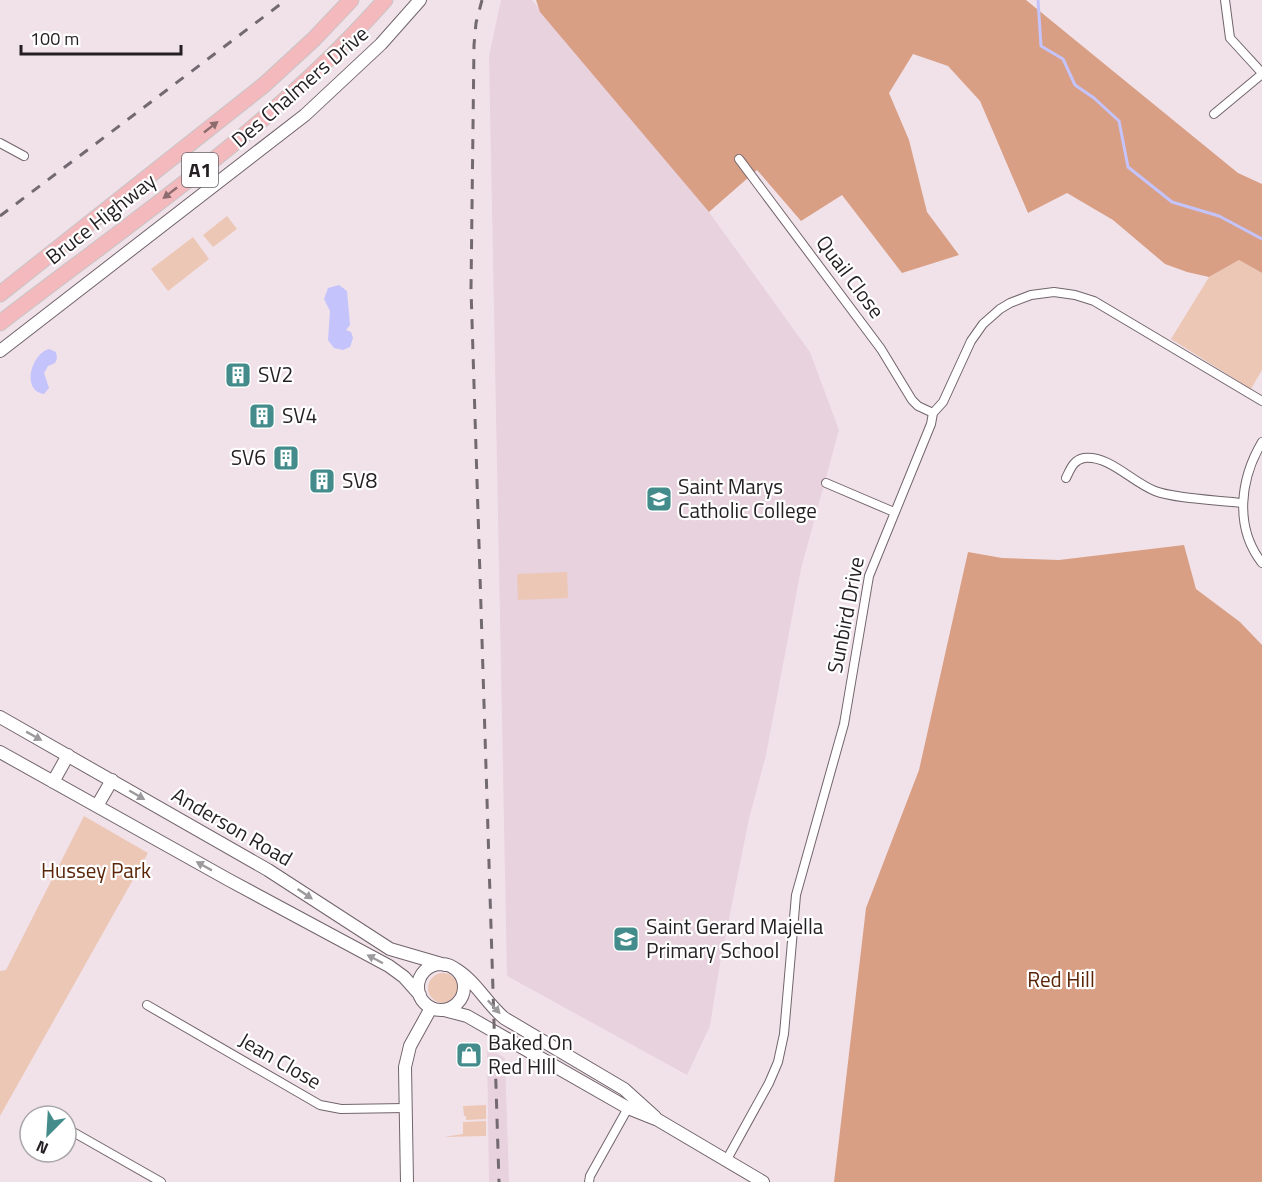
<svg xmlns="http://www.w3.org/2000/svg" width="1262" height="1182" viewBox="0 0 1262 1182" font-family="'Titillium Web',sans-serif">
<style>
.built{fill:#e8d2dd}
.green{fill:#ecc7b6}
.forest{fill:#d99f85}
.water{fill:#c4c3fb}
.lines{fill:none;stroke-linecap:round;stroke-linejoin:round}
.stream{stroke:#c4c3fb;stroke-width:3}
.street-casing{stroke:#71646b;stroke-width:10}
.secondary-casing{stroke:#71646b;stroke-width:14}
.highway-casing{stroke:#c6c5c6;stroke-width:17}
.street{stroke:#fff;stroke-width:8}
.secondary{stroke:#fff;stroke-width:12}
.highway{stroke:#f4b9bc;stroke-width:15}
.rail{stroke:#736a6f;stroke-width:3;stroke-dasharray:10 10;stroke-linecap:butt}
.oneway{fill:#8c6c6f}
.oneway2{fill:#9c9a9c}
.labels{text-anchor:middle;stroke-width:4.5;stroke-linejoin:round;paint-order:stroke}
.shield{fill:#fff;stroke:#666264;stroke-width:1.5}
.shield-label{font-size:20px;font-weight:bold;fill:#241f22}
.street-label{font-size:21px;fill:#241f22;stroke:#fff}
.poi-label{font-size:21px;fill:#241f22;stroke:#fff;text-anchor:start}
.park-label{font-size:21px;fill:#5a2508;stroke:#fff}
</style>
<rect width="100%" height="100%" fill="#f1e2ea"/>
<!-- built -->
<path class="built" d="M501,0H532L709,212L810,352L839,430L801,569L766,755L749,819L719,969L710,1026L687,1075L507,976L489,56Z
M487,1047L505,1058L509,1182H489Z"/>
<!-- green -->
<path class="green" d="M227,216L237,229L213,247L203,235Z
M193,237L209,259L168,291L151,269Z
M1239,260L1262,273V370L1251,389L1171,339L1209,277Z
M567,572L568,598L518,600L517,574Z
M84,816L148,853L0,1116V971L6,970Z
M428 988a15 15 0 1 1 30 0a15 15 0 1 1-30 0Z
M486,1105V1119L466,1120V1116H464L463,1106Z
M486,1121V1136L444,1137L463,1134V1122Z"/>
<!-- forest -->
<path class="forest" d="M536,0H1026L1238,173L1262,184V273L1239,260L1209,277L1187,272L1165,264L1113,220L1067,193L1028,213L980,101L948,66L913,54L889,93L909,140L927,212L959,255L902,273L842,195L801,221L757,170L709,212L540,12Z
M1184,545L1196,589L1240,622L1262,645V1182H834L866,908L919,770L968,552L1002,558L1059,560Z"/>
<!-- water -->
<path class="water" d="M339,285L347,291L350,325L346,330L351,332L353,338L350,347L343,350L334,348L328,340L330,311L324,299L328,288Z
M49,349L56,352L57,358L55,363L48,366L44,373L49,388L44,394C21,391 31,354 49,349Z"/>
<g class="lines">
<!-- stream -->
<path class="stream" d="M1038,0L1041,46L1063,59L1075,85L1094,98L1119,121L1128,167L1172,202L1219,216L1262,239"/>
<defs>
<path id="street" d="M1225,0L1230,38L1262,73
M1214,114L1262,74
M0,143L24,156
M739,159L881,349L912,400L918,406L933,413
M1262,442C1240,479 1234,527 1262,563
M1066,478C1070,470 1073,460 1084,458C1109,455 1132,482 1155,491C1176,499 1219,500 1242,503
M826,483L894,512
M147,1005L320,1105L341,1109L406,1108
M73,1132L161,1182
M726,1161L769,1083L778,1062L784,1034L796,895L844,724L869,576L931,424L933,413L943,402L971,341L983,324L1000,309L1010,303L1031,295L1054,292L1075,295L1094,301L1262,401
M589,1182L590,1176L628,1108"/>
<path id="secondary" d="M0,351L305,115L381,44L420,0
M0,717L268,870L390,949L445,965
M0,752L229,880L389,966L404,977L420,995
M53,782L68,755
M97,806L112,780
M418 987a23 23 0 1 1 46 0a23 23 0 1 1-46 0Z
M452,967C475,979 485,1002 504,1018L624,1089L655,1117
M444,1010L467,1016L628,1108L658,1120L763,1182
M407,1182L405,1067L410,1046L431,1008"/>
<path id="highway" d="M0,294L264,85L314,39L351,0
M0,323C132,221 274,126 385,0"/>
</defs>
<!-- street casing -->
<use href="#street" class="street-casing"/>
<!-- secondary casing -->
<use href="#secondary" class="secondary-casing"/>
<!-- highway casing -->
<use href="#highway" class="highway-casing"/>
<!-- street -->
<use href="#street" class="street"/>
<!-- secondary -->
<use href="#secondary" class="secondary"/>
<!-- highway -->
<use href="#highway" class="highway"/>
<!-- rail -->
<path class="rail" d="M482,0L476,23L474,45L471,289L499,1182
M0,216L286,0"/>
</g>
<!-- one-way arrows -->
<defs><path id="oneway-solid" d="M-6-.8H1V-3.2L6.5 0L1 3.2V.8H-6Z" transform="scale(1.5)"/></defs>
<g class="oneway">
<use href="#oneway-solid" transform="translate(211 127) rotate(-38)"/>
<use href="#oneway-solid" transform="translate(170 193) rotate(142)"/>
</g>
<g class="oneway2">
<use href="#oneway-solid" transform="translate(34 736) rotate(29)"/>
<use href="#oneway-solid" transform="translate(137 795) rotate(30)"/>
<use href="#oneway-solid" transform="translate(204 866) rotate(-151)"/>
<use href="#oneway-solid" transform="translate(305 894) rotate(34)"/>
<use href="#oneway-solid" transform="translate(375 959) rotate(-152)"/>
<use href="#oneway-solid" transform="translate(494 1007) rotate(47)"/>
</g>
<!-- icons -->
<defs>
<symbol id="building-square" viewBox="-11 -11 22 22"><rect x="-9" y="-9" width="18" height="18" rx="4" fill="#448c8c" stroke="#fff"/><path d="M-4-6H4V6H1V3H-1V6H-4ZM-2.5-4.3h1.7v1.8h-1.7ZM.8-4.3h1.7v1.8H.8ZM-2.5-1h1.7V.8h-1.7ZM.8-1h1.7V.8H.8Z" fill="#fff"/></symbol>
<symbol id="school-square" viewBox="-11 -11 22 22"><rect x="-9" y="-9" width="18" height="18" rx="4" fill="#448c8c" stroke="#fff"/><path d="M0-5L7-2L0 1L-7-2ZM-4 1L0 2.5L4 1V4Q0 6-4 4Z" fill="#fff"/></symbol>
<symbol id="shop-square" viewBox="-11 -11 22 22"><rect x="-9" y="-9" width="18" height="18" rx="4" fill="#448c8c" stroke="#fff"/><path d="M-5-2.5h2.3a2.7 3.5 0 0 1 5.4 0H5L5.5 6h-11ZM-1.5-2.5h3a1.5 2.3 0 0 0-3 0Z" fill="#fff"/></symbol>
</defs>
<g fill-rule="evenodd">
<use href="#building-square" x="223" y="360" width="30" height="30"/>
<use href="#building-square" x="247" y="401" width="30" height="30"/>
<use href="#building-square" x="271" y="443" width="30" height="30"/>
<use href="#building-square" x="307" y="466" width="30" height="30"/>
<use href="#school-square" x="644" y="484" width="30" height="30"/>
<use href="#school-square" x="611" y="924" width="30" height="30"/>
<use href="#shop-square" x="454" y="1040" width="30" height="30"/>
</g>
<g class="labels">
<!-- shield labels -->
<rect class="shield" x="182" y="153" width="36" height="34" rx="4.5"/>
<g class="shield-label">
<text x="200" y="177">A1</text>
</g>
<!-- street labels -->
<g class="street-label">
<text transform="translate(300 87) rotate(-41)" y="7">Des Chalmers Drive</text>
<text transform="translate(101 219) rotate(-38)" y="7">Bruce Highway</text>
<text transform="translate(850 277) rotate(53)" y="7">Quail Close</text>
<text transform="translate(846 615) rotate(-79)" y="7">Sunbird Drive</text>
<text transform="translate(232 827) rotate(30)" y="7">Anderson Road</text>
<text transform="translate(280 1061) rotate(30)" y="7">Jean Close</text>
</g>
<!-- poi labels -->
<g class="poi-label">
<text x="258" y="382">SV2</text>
<text x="282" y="423">SV4</text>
<text x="266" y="465" text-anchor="end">SV6</text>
<text x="342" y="488">SV8</text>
<text x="678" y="494">Saint Marys<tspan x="678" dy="24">Catholic College</tspan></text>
<text x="646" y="934">Saint Gerard Majella<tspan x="646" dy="24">Primary School</tspan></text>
<text x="488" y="1050">Baked On<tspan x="488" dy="24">Red HIll</tspan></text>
</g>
<!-- park labels -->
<g class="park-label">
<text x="96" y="878">Hussey Park</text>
<text x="1061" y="987">Red Hill</text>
</g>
</g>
<!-- north arrow -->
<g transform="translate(48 1134) rotate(204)"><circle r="28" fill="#ffffff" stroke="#a7a5a7" stroke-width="1.5"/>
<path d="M0-4.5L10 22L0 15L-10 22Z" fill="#448c8c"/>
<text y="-9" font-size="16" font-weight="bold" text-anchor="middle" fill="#241f22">N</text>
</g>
<!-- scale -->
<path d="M21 45v9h160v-9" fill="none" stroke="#241f22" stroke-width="3"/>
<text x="30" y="45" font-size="18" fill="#241f22" stroke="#ffffff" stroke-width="4.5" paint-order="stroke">100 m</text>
</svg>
